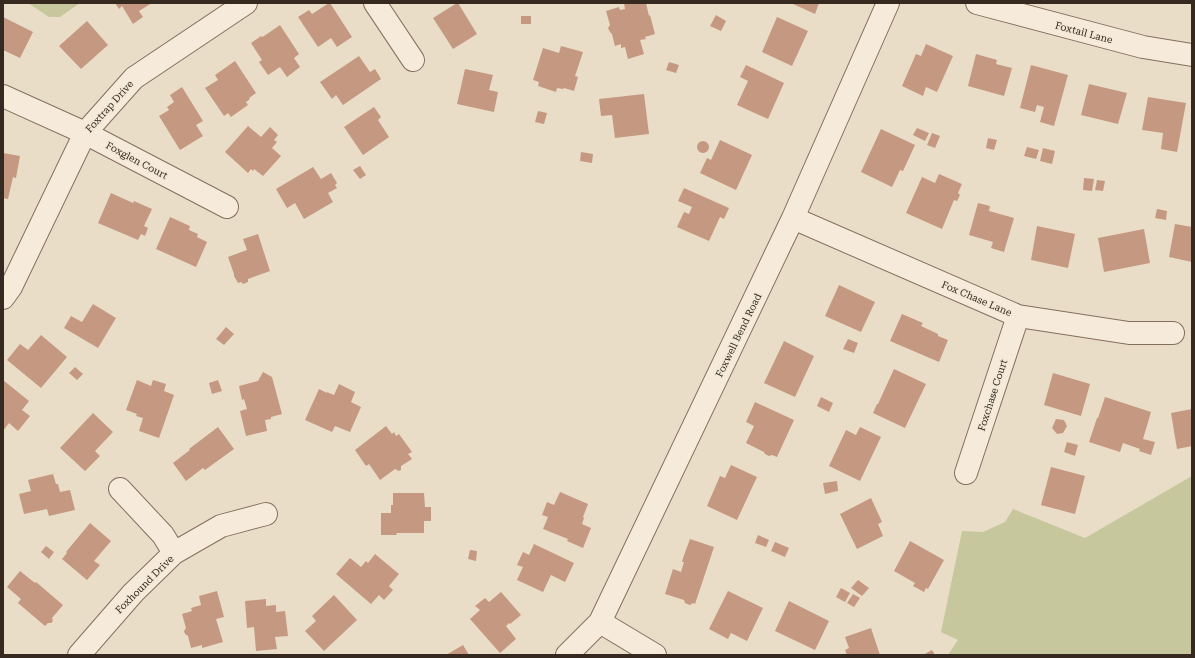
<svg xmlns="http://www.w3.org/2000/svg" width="1195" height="658" viewBox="0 0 1195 658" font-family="'Roboto Serif',serif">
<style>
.green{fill:#c6c79c}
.building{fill:#c59881}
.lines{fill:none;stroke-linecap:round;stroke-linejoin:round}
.street-casing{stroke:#846f5e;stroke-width:24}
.street{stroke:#f6ebda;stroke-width:22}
.labels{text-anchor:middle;stroke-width:3;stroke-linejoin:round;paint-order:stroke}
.street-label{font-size:10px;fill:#362920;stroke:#f2e8d6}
</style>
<rect width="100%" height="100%" fill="#eaddc7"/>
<!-- green -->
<path class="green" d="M28,3H80L60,17H49Z
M1192,476V655H948L958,640L941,632L962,531L983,532L1005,522L1013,509L1085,538Z"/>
<!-- building -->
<path class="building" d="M115,3H152L139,11L143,17L133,24L122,6L119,9Z
M329,3H330L352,37L337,47L331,38L318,47L298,17L309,10L312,14Z
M457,3H458L477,34L453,49L433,18Z
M624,3H646L649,16L650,15L655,34L645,37L646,39L640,40L644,54L628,59L625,47L621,48V44L615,46L612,34L610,32L608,28L610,25L606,11L619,7L620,10L625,9Z
M791,3H819L815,14Z
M716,15L726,21L721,31L710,26Z
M521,16H531V24H521Z
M3,17L33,32L20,58L3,50Z
M777,17L808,31L792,66L762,52Z
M87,21L108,45L81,69L59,46Z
M280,25L299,54L294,58L300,67L287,77L280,67L268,75L259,62L262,60L251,43L261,36L262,37L264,36Z
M926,44L953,56L937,92L926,87L923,96L902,86L916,54L921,56Z
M561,46L583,52L575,76L578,77L574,91L564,88L563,89L557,88L556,92L538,86L539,82L533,80L543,48L559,53Z
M976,54L997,60L996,64L1012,68L1004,96L968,86Z
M359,56L370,72L375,69L381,79L343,105L336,95L332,99L320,82Z
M235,61L256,93L249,98L250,99L246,102L248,105L231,117L228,113L224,116L205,88L218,80L215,75Z
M669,62L679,65L676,73L666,70Z
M746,65L784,83L768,119L737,105L748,81L740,77Z
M1031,65L1068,75L1054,126L1040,122L1044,107L1037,105L1035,112L1020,108Z
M465,69L493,75L489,90L498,92L494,112L457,104Z
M1089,84L1127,93L1118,124L1081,115Z
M182,87L203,121L196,125L203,136L180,150L159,116L169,110L167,107L174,102L170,95Z
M644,94L649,134L615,138L612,115L601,116L599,99Z
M1148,97L1186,103L1177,152L1161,149L1163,133L1142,130Z
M374,107L381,117L378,120L389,137L363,155L344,127Z
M538,111L547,113L544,124L535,122Z
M248,126L261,137L270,127L278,135L274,140L277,142L272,148L281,156L263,176L254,169L253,171L251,169L248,173L225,152Z
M917,128L929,133L925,141L913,135Z
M881,129L915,145L903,171L900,170L892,187L861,172Z
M932,133L940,136L935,148L927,145Z
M988,138L997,140L994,150L986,148Z
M720,140L752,155L736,190L700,173L707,158L711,160Z
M697 147a6 6 0 1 1 12 0a6 6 0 1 1-12 0Z
M1027,147L1039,150L1036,159L1024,156Z
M1043,148L1055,151L1052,164L1040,161Z
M581,152L593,154L592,163L580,161Z
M3,153L20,156L16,178L13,177L8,199L3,198Z
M360,166L366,175L360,179L353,170Z
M313,167L321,179L331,173L337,183L335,185L337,188L328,193L333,202L304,219L295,203L287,208L276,189Z
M939,174L962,184L958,193L960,195L957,201L954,200L942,229L906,213L922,177L935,183Z
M1084,178L1094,179L1092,191L1083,190Z
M1097,180L1105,181L1103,191L1095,190Z
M684,188L729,208L724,219L720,217L709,241L677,227L684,212L689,214L692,207L678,201Z
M111,193L133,203L134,201L152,209L144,226L148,228L145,236L141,234L138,240L98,223Z
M978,203L990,206L989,211L1014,218L1004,252L991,248L993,242L969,235Z
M1157,209L1167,211L1166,220L1155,218Z
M170,217L190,226L189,230L198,234L197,237L207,242L196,267L156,249Z
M1175,224L1192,227V262L1169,257Z
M1037,226L1075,234L1068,268L1031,260Z
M1144,229L1150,263L1104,272L1098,238Z
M258,234L270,271L248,279V282L243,284L241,282L238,283L234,276V274L228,257L247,250L243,239Z
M839,285L875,302L861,332L825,316Z
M93,304L116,318L98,348L64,328L71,316L82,322Z
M902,314L923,323L921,326L938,334V336L948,340L939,362L890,341Z
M226,327L234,334L224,345L216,339Z
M41,335L67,357L41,388L7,360L20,344L28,350Z
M848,339L858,343L854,353L843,349Z
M784,341L814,356L795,397L764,383Z
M75,367L83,374L77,380L69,373Z
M894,369L926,384L905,428L873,413L877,404H878Z
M263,372L272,377L282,414L271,417V419L265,420L267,431L246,436L240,411L247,409L244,399L242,400L239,386L258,381Z
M1053,373L1090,384L1081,416L1044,405Z
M3,380L29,401L22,410L30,416L18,431L9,423L3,431Z
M137,380L151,386L153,380L166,384L164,391L174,395L159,438L139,431L143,418L136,416L137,414L126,410Z
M218,380L222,391L212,394L209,383Z
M339,384L355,392L351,402L361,407L350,432L335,426L332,432L305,420L319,389L327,393V392L334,395Z
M821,397L833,403L829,412L817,406Z
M1105,397L1151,412L1143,439L1155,442L1151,455L1139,451L1140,449L1123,443L1120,452L1089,442L1097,418H1098Z
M755,402L794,420L777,457L772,455L769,456L765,454L764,452L746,443L754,426L746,422Z
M1192,409V446L1177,449L1171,413Z
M93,413L113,432L95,451L100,456L85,471L60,448Z
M1056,419L1064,420L1067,426L1063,433L1057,434L1052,428Z
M386,426L392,434L394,432L396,436L399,434L412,452L408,454L412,459L401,466V470L399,471L395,469L380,480L369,464L366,466L355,450Z
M218,427L234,449L205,470L203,468L186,481L173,463L190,450L189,449Z
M860,427L881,437L860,481L829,466L846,430L856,435Z
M1067,442L1078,445L1075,456L1064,452Z
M731,465L757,477L737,520L707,506L720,476L725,478Z
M1051,467L1085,476L1075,514L1041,505Z
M53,474L56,484H58L60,492L70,490L75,510L49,516L47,509L24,514L19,494L31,491L28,480Z
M837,481L838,491L825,494L823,483Z
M560,492L588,504L583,517L584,518L582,524L591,528L583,548L567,541L568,539L543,529L548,517L542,515L547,502L554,505Z
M393,493H424L425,507H431V521H424V533H396L397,535H381V513H391V505H393Z
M871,498L882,522L878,524L883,536L857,549L840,514Z
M90,523L111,541L94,561L100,565L87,580L62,559L67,553L66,552Z
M758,535L769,540L766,547L755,543Z
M690,539L714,547L695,604L693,603L690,605L685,603L684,600L665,594L673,569L681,572L684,562H682L683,558Z
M910,541L944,560L928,589L926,588L924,592L913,586L915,583L894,571Z
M775,542L789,548L785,557L771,551Z
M534,544L574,563L565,582L551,575L543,592L517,580L523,567L517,565L523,552L529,555Z
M46,546L54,552L49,559L41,552Z
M470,550L477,551L476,561L468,559Z
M375,554L399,574L389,586L393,590L384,600L379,595L371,604L336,574L350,558L361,567L366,561L368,563Z
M20,571L35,583L36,582L63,605L52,618L53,621L51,623H48L45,626L18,603L21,599L7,587Z
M858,580L869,588L862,596L851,588Z
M841,588L850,593L845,602L836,597Z
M217,591L224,617L216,619L223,642L202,648V645L191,648L188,636L185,634L184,631L186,628L182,614L192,611L191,608L201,605L199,596Z
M728,591L763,608L747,641L731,633L728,639L709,629Z
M501,592L521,615L510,624L509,623L506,626L516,639L500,653L470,619L480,610L475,606L485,598L489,602Z
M853,594L860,598L854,607L847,603Z
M334,595L357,620L324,651L305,631L316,621L312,616Z
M266,599V606L276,605V612L285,611L288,636L275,637L277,649L256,651L254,627L247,628L245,601Z
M789,601L829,621L815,650L775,631Z
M871,628L880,655H847L845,650L849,648L845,637Z
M463,645L469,655H446Z
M932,650L935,655H923Z"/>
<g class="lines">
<defs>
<path id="street" d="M375,3L413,60
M977,3L1143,47L1192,55
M3,96L85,133L227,207
M793,218L1018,316L1129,333H1173
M3,298L11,287L85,133L134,78L246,3
M966,473L1018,316
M120,489L163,535L174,553
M600,622L655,655
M79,655L133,593L174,553L221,526L266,514
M567,655L600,622L793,218L888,3"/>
</defs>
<!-- street casing -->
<use href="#street" class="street-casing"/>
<!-- street -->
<use href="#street" class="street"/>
</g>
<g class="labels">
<!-- street labels -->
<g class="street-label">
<text transform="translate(1084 32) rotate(15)" y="4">Foxtail Lane</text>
<text transform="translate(109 106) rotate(-48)" y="4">Foxtrap Drive</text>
<text transform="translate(137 160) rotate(28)" y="4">Foxglen Court</text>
<text transform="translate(977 298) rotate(23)" y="4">Fox Chase Lane</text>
<text transform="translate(738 335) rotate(-64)" y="4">Foxwell Bend Road</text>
<text transform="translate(992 395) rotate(-72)" y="4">Foxchase Court</text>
<text transform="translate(144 584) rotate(-45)" y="4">Foxhound Drive</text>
</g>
</g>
<!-- border -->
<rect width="1195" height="658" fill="none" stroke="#362920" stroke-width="8"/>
</svg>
